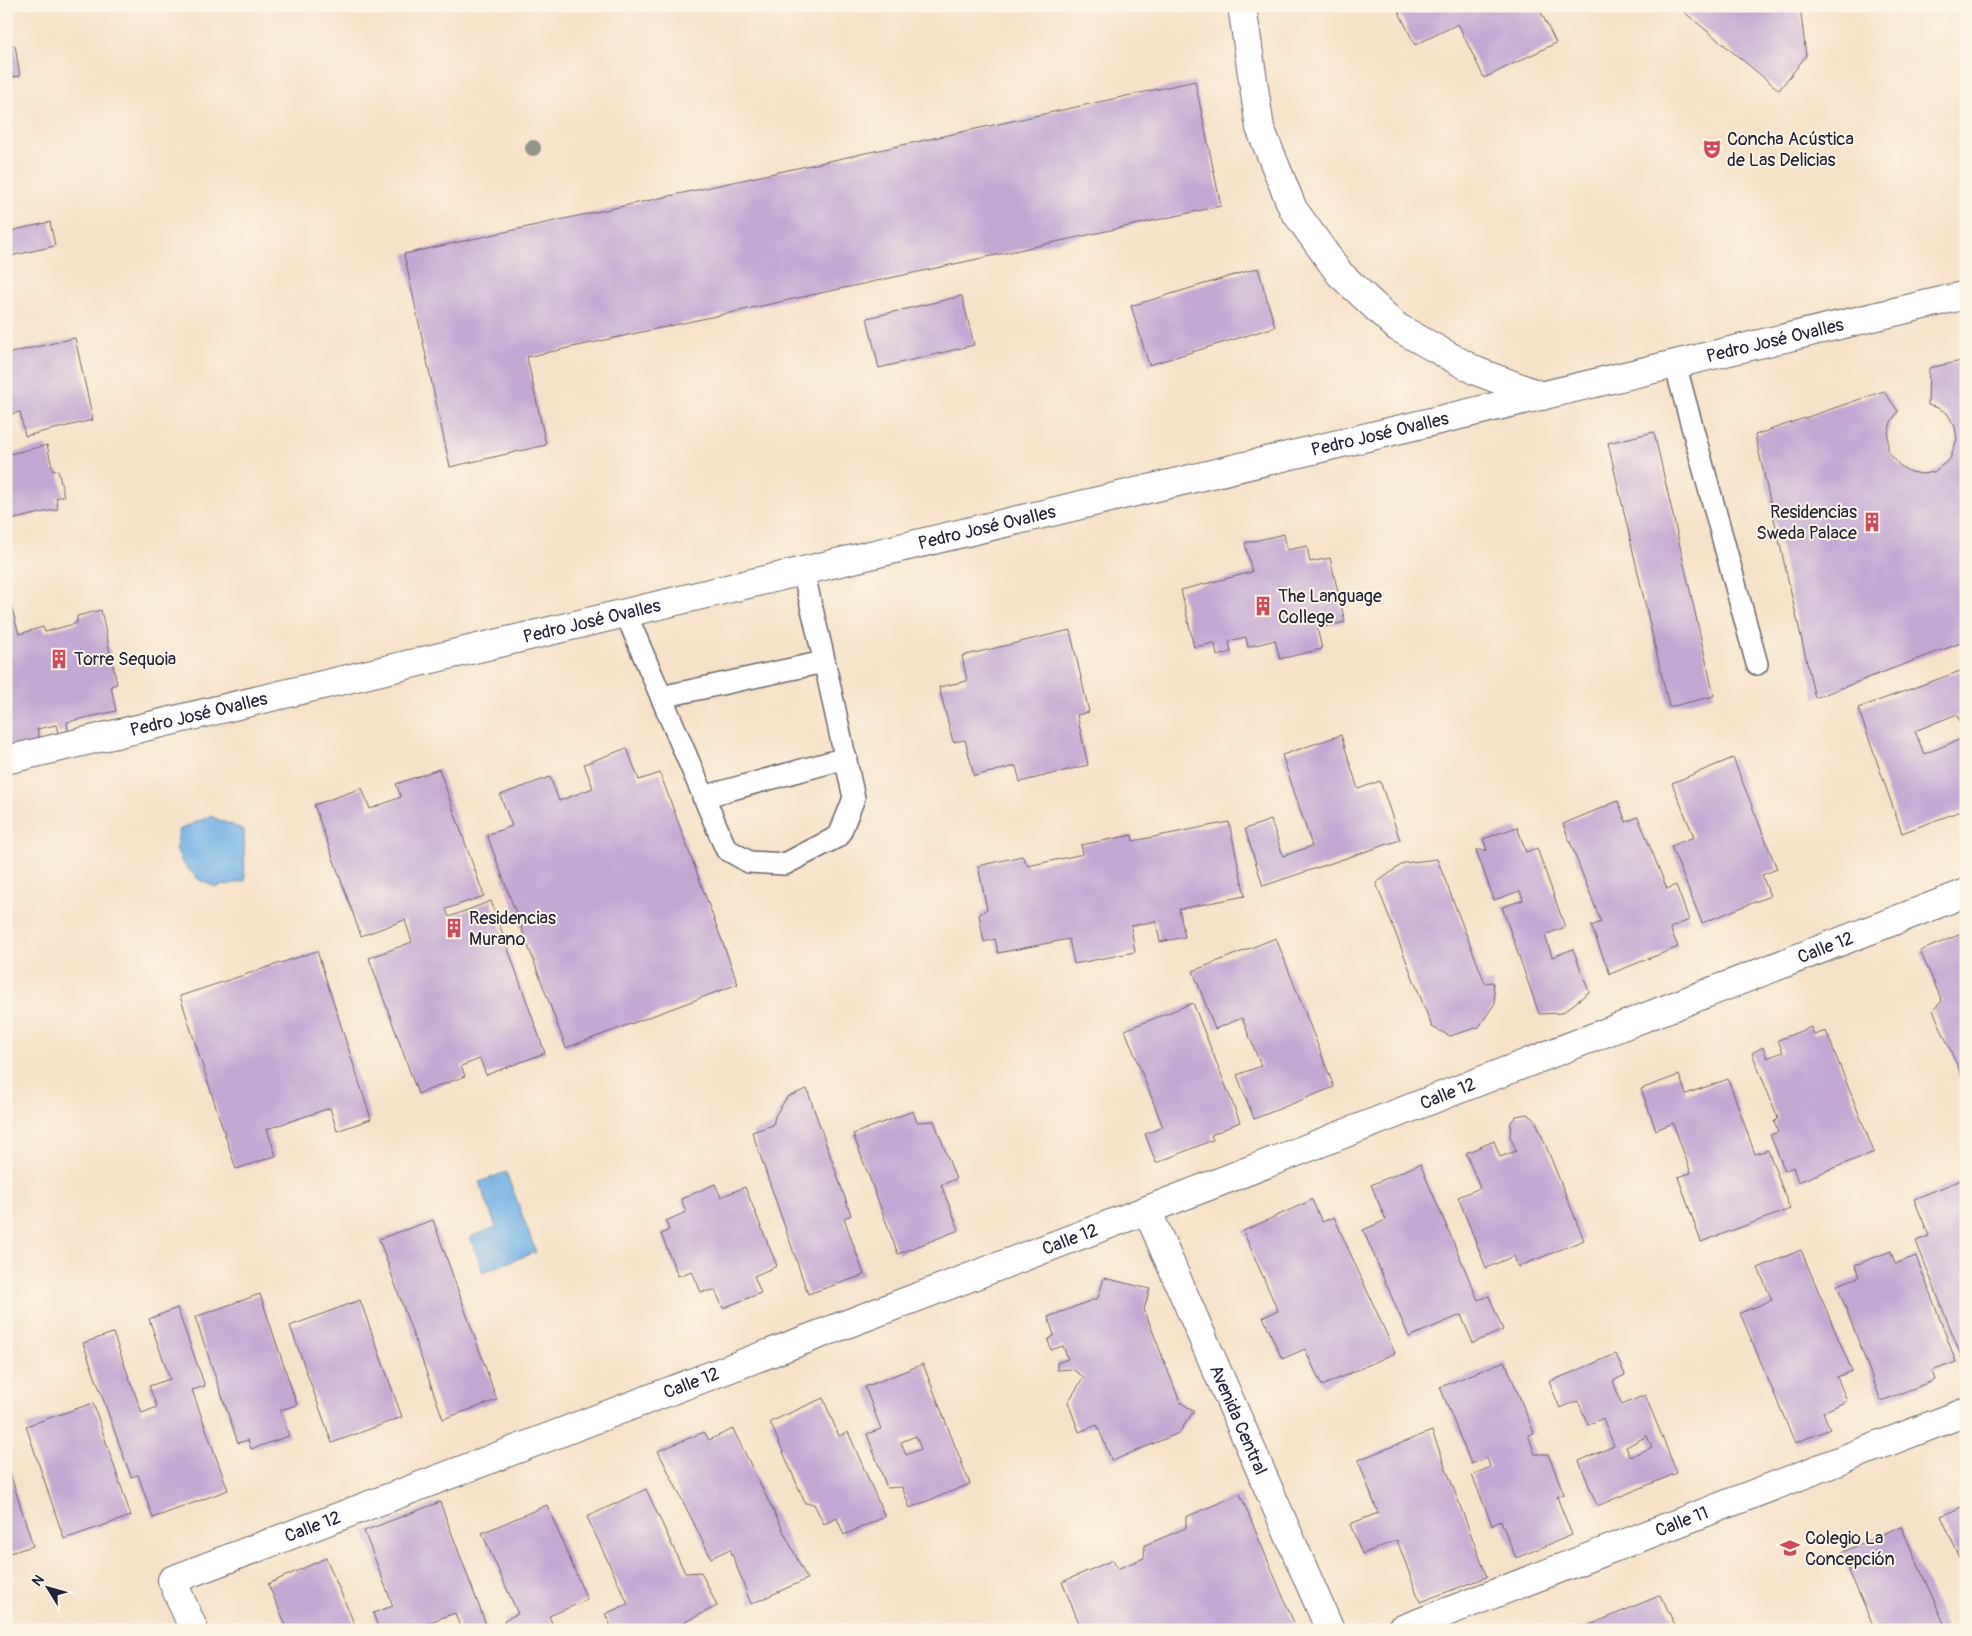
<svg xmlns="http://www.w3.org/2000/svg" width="1972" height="1636" viewBox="0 0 1972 1636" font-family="Pangolin,sans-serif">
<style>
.water{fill:#73b2e6;stroke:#4a6a90}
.building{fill:#c2a8d3;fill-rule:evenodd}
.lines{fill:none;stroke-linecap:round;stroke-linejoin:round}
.service-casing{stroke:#6c656c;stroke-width:24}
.minor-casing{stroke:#6c656c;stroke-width:30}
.service{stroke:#fff;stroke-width:21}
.minor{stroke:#fff;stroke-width:28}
.tree{fill:#94988a}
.labels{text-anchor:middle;stroke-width:4;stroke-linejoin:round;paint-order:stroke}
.poi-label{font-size:18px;fill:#22223b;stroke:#fcf5e5;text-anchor:start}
.street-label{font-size:18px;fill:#22223b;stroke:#fcf5e5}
</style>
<rect width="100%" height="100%" fill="#fcf5e5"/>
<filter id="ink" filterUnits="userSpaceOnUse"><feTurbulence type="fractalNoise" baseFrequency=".02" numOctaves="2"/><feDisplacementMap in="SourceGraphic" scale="10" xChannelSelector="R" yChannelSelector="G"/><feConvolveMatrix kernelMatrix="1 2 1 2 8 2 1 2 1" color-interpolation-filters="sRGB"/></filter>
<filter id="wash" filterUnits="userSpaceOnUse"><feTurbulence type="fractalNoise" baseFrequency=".0096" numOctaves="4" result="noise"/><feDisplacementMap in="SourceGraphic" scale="20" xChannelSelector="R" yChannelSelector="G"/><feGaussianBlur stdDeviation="1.12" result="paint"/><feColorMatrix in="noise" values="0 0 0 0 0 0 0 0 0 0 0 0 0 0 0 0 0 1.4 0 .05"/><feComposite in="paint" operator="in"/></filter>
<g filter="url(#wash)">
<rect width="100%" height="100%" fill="#f6e2c8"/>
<!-- water -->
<path class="water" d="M210,816L244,830L245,881L215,887L199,880L183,864L176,848L179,830Z
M506,1172L536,1252L483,1272L470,1237L496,1227L479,1182Z"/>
<g id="blocks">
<!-- building -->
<path class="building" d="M1396,6H1538L1556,43L1484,78L1458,24L1415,45Z
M1688,6H1800L1806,56L1779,90L1684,12Z
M15,45L20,76L6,78V47Z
M1195,81L1221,206L527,357L546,445L450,467L404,254Z
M50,222L55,246L6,257V232Z
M1258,268L1275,327L1149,365L1131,306Z
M962,296L974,345L879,368L867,318Z
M75,338L93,420L25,436L20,412L6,415V354Z
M1966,360V641L1815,698L1755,435L1884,391L1898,411L1891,422L1888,434V451L1899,465L1910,472L1923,474L1934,472L1950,459L1957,439L1955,427L1947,413L1938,408L1928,405L1929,368Z
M1654,432L1714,696L1669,707L1608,443Z
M47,445L53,471L58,470L64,496L56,498L58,509L6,521V455Z
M1284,534L1287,550L1307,546L1310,562L1330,558L1345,622L1317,628L1322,649L1280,659L1275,640L1248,647L1246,637L1229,641L1231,652L1217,656L1215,643L1194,647L1181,590L1252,572L1245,543Z
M11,605L19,634L43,627L45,632L77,623V616L101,610L117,684L111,686L116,711L67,722L68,731L58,733L56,725L37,729L41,746L6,754V606Z
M1070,630L1089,712L1077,715L1088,765L1020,782L1016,766L974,776L965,740L953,742L939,687L967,681L962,656Z
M1966,669V735L1957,714L1915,731L1924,754L1966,737V809L1902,833L1858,708Z
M1341,735L1358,789L1380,781L1400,840L1263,886L1245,829L1271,820L1283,856L1312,846L1282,755Z
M627,748L639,780L660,773L738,984L566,1048L487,835L512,826L500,795L550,777L559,801L593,788L584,764Z
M1733,758L1777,869L1762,875L1770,896L1702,923L1671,846L1694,837L1672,783Z
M439,769L484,896L446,909L449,917L491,901L545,1053L486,1075L480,1059L461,1066L465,1076L418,1094L369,958L412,942L405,920L361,936L314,805L362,788L370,809L401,797L396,784Z
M1618,801L1626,822L1638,817L1667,889L1676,885L1689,920L1670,928L1678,947L1610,974L1591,926L1601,922L1563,824Z
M1229,822L1245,896L1179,909L1185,937L1160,942L1156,921L1131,926L1135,952L1074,964L1069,939L998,953L995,939L984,942L979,915L987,909L978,866L1022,856L1028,866L1083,854L1081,845L1132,835L1133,841Z
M1517,827L1526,852L1537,848L1565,927L1545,935L1552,957L1573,949L1589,992L1562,1013L1539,1014L1502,907L1523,900L1520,891L1494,900L1476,850H1487L1483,839Z
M1437,859L1485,983L1493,982L1495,1003L1479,1027L1450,1036L1432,1027L1376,883L1404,863Z
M1966,932V1086L1933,1010L1942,1001L1920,951Z
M1276,938L1334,1087L1254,1119L1237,1075L1261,1066L1242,1018L1215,1029L1193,971Z
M317,951L371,1119L337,1131L330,1108L267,1129L276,1156L236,1169L180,996Z
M1193,1003L1240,1122L1211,1135L1213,1140L1156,1163L1145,1134L1163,1127L1125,1030Z
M1811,1027L1814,1035L1826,1031L1874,1152L1798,1182L1793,1167L1785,1171L1770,1135L1778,1132L1774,1122L1778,1118L1752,1053L1763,1047L1767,1058L1783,1052L1778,1040Z
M1679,1075L1686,1094L1728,1079L1755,1154L1768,1150L1790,1209L1701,1242L1678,1177L1691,1173L1673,1123L1656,1130L1641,1089Z
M807,1089L851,1215L844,1218L864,1275L808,1294L752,1132L773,1125L775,1116L787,1097Z
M913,1111L917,1122L934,1121L956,1179L941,1185L959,1230L898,1254L853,1134Z
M1527,1114L1535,1119L1584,1240L1518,1267L1514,1256L1486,1268L1458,1197L1480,1188L1466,1153L1494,1141L1500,1157L1516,1151L1510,1136L1511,1122L1516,1116Z
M1420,1164L1478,1300L1489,1296L1503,1330L1473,1343L1461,1315L1409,1337L1363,1230L1386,1220L1371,1185Z
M1966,1178V1360L1963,1361L1916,1241L1929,1236L1914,1199Z
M715,1184L721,1197L745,1187L777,1266L754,1276L761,1293L723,1308L715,1290L701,1292L692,1271L678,1276L661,1234L669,1230L666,1221L686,1212L681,1199Z
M1312,1200L1322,1222L1334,1217L1395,1353L1322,1386L1305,1349L1282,1359L1263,1317L1278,1311L1243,1231Z
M433,1220L497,1400L443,1419L379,1239Z
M1801,1250L1852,1371L1837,1377L1847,1401L1823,1412L1830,1429L1795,1443L1740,1313L1772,1300L1758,1268Z
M1891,1251L1895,1264L1916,1256L1956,1362L1932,1371L1935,1380L1881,1401L1837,1285L1859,1277L1855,1265Z
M1104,1278L1150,1289L1144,1309L1180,1402L1194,1411L1179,1433L1112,1461L1097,1425L1079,1432L1068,1402L1084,1377L1072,1369L1057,1370V1363L1068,1359L1063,1346L1051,1350L1048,1340L1054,1335L1048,1317L1098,1298Z
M260,1294L297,1405L280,1410L289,1436L251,1449L248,1440L238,1443L195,1317Z
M360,1300L402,1417L332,1443L290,1326Z
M177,1308L205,1386L192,1390L228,1490L153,1518L138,1475L131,1477L83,1343L113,1333L142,1413L157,1407L149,1386L170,1379L149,1319Z
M1616,1354L1625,1375L1613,1381L1622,1405L1645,1395L1677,1473L1597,1506L1579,1461L1614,1446L1603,1418L1588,1425L1578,1401L1560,1408L1549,1382ZM1647,1436L1652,1447L1630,1457L1626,1447Z
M1505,1361L1534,1433L1528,1435L1535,1454H1548L1564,1494L1557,1497L1572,1535L1516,1558L1501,1521L1492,1525L1472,1475L1490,1467L1487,1458L1471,1464L1440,1387Z
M923,1364L970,1484L910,1508L902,1487L887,1488L867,1434L881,1429L865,1387ZM916,1436L921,1449L906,1455L901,1442Z
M823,1398L839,1436L848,1432L885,1517L844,1535L837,1518L824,1524L814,1504L805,1503L770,1422Z
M93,1403L131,1516L64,1539L26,1426Z
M733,1429L807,1579L751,1604L730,1549L711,1558L658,1451L704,1432L709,1440Z
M1432,1431L1487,1577L1420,1602L1397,1540L1362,1554L1350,1524L1378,1513L1358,1460Z
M6,1460L33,1546L6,1554Z
M646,1489L685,1573L701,1572L717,1606L669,1630H613L605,1614L628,1604L587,1517Z
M1240,1494L1297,1630H1082L1062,1582L1113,1560L1117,1569L1144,1558L1145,1545L1186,1528V1517Z
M440,1502L488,1630H461L455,1613L425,1624L427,1630H379L373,1613L393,1606L364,1531Z
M547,1505L587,1600L549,1616L555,1630H508L504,1620L518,1614L482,1533Z
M1966,1505V1572L1941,1516Z
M1901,1526L1947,1630H1875L1841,1553Z
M326,1558L357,1630H288L268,1584Z
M1661,1595L1677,1630H1578Z"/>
</g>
</g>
<g filter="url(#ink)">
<use href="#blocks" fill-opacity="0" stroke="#6c656c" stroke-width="1"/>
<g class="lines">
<defs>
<path id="service" d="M1675,364L1757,664
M626,614L726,849L749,862L785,864L839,836L854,798L823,655L803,571
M661,697L824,662
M703,797L846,758"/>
<g id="minor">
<path d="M1242,6L1260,128L1293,209L1340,274L1397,327L1476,371L1542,396"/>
<path id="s1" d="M6,760L1966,295"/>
<path id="s2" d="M1147,1210L1330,1630"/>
<path id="s3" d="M194,1630L172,1580L1147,1210L1966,893"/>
<path id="s4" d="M1400,1630L1966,1412"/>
</g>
</defs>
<!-- service casing -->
<use href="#service" class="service-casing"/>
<!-- minor casing -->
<use href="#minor" class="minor-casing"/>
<!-- service -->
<use href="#service" class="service"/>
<!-- minor -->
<use href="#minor" class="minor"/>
</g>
<!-- trees -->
<circle class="tree" cx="533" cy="148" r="8"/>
</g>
<!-- icons -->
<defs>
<symbol id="theatre-bare" viewBox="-9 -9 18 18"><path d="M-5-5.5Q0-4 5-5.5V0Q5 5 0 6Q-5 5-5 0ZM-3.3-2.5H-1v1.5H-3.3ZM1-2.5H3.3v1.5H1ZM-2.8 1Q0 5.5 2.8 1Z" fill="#d1495b" stroke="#fcf5e5" stroke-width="2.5" paint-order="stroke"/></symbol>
<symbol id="building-bare" viewBox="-9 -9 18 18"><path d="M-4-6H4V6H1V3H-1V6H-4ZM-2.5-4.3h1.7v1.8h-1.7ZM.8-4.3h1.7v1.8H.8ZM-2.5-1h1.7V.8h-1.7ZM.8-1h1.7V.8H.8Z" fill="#d1495b" stroke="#fcf5e5" stroke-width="2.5" paint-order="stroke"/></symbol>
<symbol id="school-bare" viewBox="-9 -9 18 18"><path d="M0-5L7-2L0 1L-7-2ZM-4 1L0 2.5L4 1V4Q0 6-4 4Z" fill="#d1495b" stroke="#fcf5e5" stroke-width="2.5" paint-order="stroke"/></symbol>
</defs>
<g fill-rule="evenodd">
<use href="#theatre-bare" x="1698" y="135" width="28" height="28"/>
<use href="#building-bare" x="1858" y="508" width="28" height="28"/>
<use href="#building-bare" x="1249" y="592" width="28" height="28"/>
<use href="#building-bare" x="45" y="645" width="28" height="28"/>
<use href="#building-bare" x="440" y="914" width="28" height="28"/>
<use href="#school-bare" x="1776" y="1534" width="28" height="28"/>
</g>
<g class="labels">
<!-- poi labels -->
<g class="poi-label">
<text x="1727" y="145">Concha Acústica<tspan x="1727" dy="21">de Las Delicias</tspan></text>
<text x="1857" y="518" text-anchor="end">Residencias<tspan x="1857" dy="21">Sweda Palace</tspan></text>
<text x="1278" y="602">The Language<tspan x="1278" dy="21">College</tspan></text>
<text x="74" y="665">Torre Sequoia</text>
<text x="469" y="924">Residencias<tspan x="469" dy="21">Murano</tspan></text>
<text x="1805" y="1544">Colegio La<tspan x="1805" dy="21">Concepción</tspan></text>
</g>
<!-- street labels -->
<g class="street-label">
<text dy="6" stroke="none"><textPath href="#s1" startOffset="1818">Pedro José Ovalles</textPath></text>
<text dy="6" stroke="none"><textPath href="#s1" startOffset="1412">Pedro José Ovalles</textPath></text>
<text dy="6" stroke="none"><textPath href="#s1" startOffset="1008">Pedro José Ovalles</textPath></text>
<text dy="6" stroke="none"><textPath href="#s1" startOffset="602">Pedro José Ovalles</textPath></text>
<text dy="6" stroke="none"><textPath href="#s1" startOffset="198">Pedro José Ovalles</textPath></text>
<text dy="6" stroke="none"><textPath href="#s3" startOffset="1825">Calle 12</textPath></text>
<text dy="6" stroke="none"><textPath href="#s3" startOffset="1420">Calle 12</textPath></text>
<text dy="6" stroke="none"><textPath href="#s3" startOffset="1015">Calle 12</textPath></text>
<text dy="6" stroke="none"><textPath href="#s3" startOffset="610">Calle 12</textPath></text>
<text dy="6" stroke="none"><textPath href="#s2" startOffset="229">Avenida Central</textPath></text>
<text dy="6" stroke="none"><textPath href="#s4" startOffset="302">Calle 11</textPath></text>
<text dy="6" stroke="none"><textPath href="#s3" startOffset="205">Calle 12</textPath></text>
</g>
</g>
<!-- margin -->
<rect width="1972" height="1636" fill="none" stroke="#fcf5e5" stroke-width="25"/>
<!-- north arrow -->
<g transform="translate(48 1588) rotate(307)" stroke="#fcf5e5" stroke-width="4" paint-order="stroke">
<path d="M0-4L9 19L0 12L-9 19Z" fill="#22223b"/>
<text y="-8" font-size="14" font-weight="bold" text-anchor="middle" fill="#22223b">N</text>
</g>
</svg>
